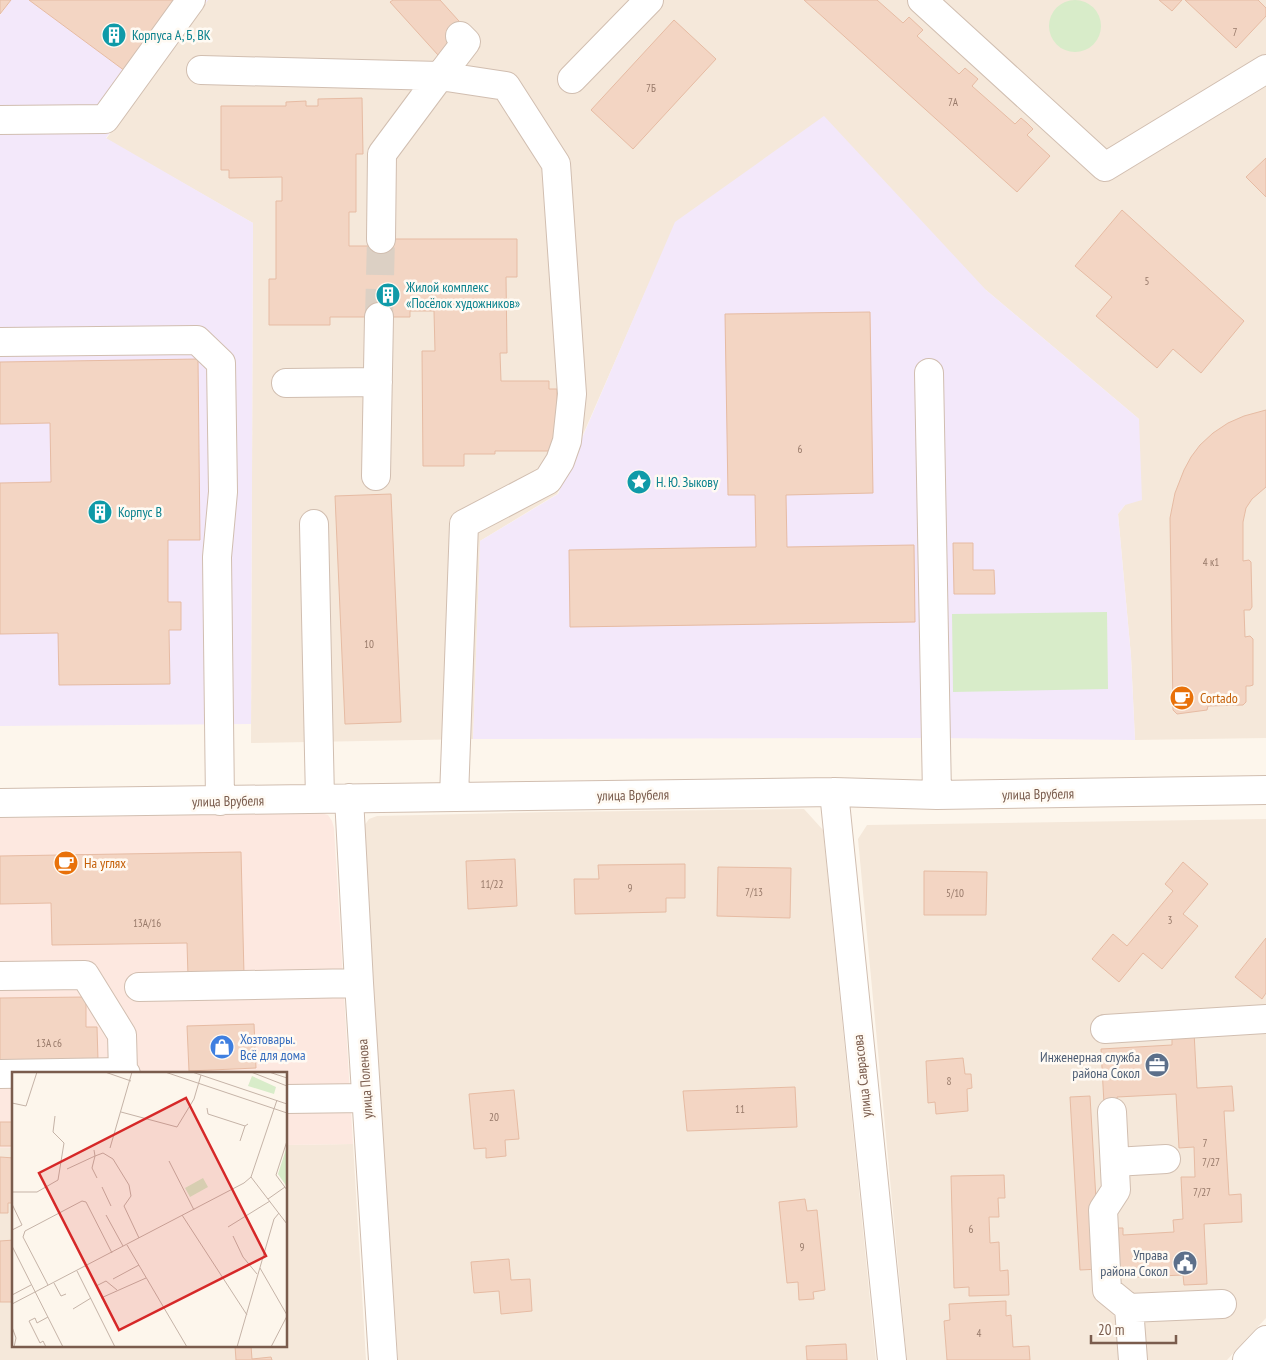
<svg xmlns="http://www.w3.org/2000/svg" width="1266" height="1360" viewBox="0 0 1266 1360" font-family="'PT Sans Narrow',sans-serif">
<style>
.residential{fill:#f5e8da}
.commercial{fill:#fde8e0}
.education{fill:#f3e8fa}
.green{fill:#d8ecc9}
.building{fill:#f3d5c3;stroke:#e6bba3}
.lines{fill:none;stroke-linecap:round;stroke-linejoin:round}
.minor-tunnel{stroke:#dcd0c4;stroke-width:28;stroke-dasharray:28 14;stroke-linecap:butt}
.minor-casing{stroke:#d1beb0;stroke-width:30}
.minor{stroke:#fff;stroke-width:28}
.labels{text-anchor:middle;stroke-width:5;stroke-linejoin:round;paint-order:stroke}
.number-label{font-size:11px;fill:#987a6a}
.culture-label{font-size:14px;fill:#0d838f;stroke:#fffaf3;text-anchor:start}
.food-label{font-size:14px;fill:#c56008;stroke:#fffaf3;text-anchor:start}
.street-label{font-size:14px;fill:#7a5c4d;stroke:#fffaf3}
.shop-label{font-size:14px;fill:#366cbe;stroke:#fffaf3;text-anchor:start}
.service-label{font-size:14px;fill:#4e5e75;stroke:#fffaf3;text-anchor:end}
.inset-road{fill:none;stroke:#c5b3a7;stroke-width:1}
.view{fill:#d62828;fill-opacity:0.15;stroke:#d62828;stroke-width:2.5}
.inset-edge{fill:none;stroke:#7a5c4d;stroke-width:2.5}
</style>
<rect width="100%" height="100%" fill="#fdf6ec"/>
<!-- residential -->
<path class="residential" d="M208,0H1266V738L1135,740L1131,656L1118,514L1125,505L1139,419L986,290L676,222L557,494L480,541L473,739L251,743L253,223L106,139Z
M804,809L823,830L876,1360H398L363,833L364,826L369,819L377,816L549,812Z
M1266,819V1318L1227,1360H907L858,839L867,825Z
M353,1144L366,1360H0V1148H14V1346H286V1145Z"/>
<!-- commercial -->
<path class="commercial" d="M321,813L328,815L332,821L334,828L353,1144L286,1145V1074H14V1148H0V818Z"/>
<!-- education -->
<path class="education" d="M11,0H29L125,71L177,0H208L106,138L253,223L251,724L0,726V15Z
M824,116L986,290L1139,419L1142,500L1125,505L1118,514L1131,656L1135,740L935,738L473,739L480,541L558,494L675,222Z"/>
<!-- green -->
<path class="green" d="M1049 26a26 26 0 1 1 52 0a26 26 0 1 1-52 0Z
M1107,612L1108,689L953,692L952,614Z"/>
<!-- building -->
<path class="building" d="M0,0H11L0,14Z
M29,0H177L125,71Z
M393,0H440L467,30L438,55L390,2Z
M804,0H877L903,23L909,17L923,30L917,36L959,74L965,68L978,79L972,86L1015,124L1021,118L1027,123L1033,129L1027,135L1050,156L1017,192Z
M1159,0H1182L1172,11Z
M1185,0H1258L1266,8V16L1236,48Z
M674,20L716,59L633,149L591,110Z
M362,98L363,154H356V212H349V246H375V239H517V277H506L507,353H500L501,381H549V389H557L558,451H495V454H464V466H423L422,351H435L434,311H410V317H330V325H269V279H276V201H282V177L229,178V170H221V106H286V102L306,101V106H318V99Z
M1266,158V197L1246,177Z
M1122,210L1244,321L1201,373L1173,349L1157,368L1096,316L1112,297L1075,266Z
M870,312L873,493L786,495L787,547L914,545L915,622L570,627L569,550L756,547L755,495H728L725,314Z
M198,359L200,540H168V602H181V630H169L170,684L59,685L58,633L0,634V483L51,482L50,423L0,424V362Z
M1266,410V487L1252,499L1246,508L1243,522V561L1249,560L1251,562L1252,607L1250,610H1244L1245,637L1250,636L1253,639V685L1250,686H1246V702L1243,705L1208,706L1207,710L1177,714L1173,710L1170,518L1175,493L1184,470L1191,457L1200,445L1213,433L1228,423L1244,416Z
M391,494L401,722L345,724L335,496Z
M953,543H973V570H994L995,594H954Z
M241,852L244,975L188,976L187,943L52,945L51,903L0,904V856Z
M515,859L517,906L468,909L466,861Z
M1183,862L1208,884L1183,914L1198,926L1162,969L1143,953L1119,982L1092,959L1113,934L1127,946L1173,891L1165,884Z
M685,864V898H666V912L575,914L574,879H599L598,865Z
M718,867L791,868L790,918L717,916Z
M924,871L987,872L986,915H924Z
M1266,938V993L1262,999L1235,977Z
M86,997V1027H97L98,1060H0V998Z
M254,1024L256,1068L189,1071L187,1026Z
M1194,1032L1197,1088L1232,1086L1234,1111H1224L1229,1195L1241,1194L1242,1222L1204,1224L1207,1284L1184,1285L1183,1275L1114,1278L1112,1228H1123V1235L1174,1232L1173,1220L1183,1219L1181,1177H1195L1194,1147L1179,1148L1176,1094L1117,1097V1103L1104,1104L1101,1049L1172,1045V1033Z
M963,1058L965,1074H971L972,1088L967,1089L968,1111L936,1114L935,1102L928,1103L926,1061Z
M795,1087L797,1127L687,1131L683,1091Z
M514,1090L519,1139L505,1140L506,1156L486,1158V1148L474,1149L469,1094Z
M1090,1096L1100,1269L1080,1270L1070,1097Z
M0,1122H14V1146H0Z
M0,1157L14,1158V1203H8V1213H0Z
M1004,1175L1005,1198H998L999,1217H989L990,1243L999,1242L1000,1271L1008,1270L1009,1295L969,1296V1287L954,1288L951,1176Z
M805,1199L807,1211L817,1210L825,1290L813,1292L814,1299L799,1300L798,1282L787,1283L779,1202Z
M14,1240V1302H0V1241Z
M509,1259L511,1280L530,1279L532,1311L501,1314L499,1291L474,1293L471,1262Z
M1006,1301V1316L1011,1315L1013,1347L1029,1346L1030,1360H947L944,1321L950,1320L949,1304Z
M846,1344L847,1360H807L806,1346Z
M235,1346H251L252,1359L271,1357L272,1360H236Z"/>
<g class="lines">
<!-- minor-tunnel -->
<path class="minor-tunnel" d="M379,317L381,239"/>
<defs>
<path id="minor" d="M922,0L1105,167L1266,69
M201,70L440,76L466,42L460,36
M572,79L649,0
M0,120L105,119L191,0
M381,239L382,154L440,76L506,86L556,164L572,394L567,441L560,461L548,480L464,524L454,797
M0,342L197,340L221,363L223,492L217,557L220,801
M929,373L937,795
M286,383L378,382
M376,476L379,317
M314,524L320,799
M834,792L892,1360
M349,798L359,983L383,1360
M0,803L834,792L937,795L1266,790
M0,976L85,975L122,1035L123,1072
M139,987L359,983
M1105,1029L1266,1019
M0,1074L123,1072L126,1074
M286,1099L366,1098
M1112,1112L1116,1190L1103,1210L1107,1290L1129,1308L1133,1360
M1115,1162L1166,1159
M1129,1308L1222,1304
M1247,1360L1266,1340"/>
</defs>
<!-- minor casing -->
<use href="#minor" class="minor-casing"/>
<!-- minor -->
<use href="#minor" class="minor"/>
</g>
<!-- icons -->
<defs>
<symbol id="building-disc" viewBox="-11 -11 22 22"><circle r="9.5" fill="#0f9aa8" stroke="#fffaf3"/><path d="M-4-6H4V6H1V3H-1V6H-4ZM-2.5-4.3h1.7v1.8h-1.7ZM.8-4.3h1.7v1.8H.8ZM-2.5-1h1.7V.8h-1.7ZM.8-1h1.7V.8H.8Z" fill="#fff"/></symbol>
<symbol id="sight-disc" viewBox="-11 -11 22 22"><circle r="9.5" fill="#0f9aa8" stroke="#fffaf3"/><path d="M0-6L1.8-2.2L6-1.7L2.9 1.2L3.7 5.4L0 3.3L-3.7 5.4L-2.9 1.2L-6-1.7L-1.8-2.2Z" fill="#fff"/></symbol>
<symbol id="cafe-disc" viewBox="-11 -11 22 22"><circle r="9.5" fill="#e8710a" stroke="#fffaf3"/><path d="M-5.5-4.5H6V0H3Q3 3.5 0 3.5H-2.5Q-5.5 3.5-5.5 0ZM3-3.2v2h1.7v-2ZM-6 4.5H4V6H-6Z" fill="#fff"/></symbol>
<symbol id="shop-disc" viewBox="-11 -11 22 22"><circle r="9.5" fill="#3f7fe0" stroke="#fffaf3"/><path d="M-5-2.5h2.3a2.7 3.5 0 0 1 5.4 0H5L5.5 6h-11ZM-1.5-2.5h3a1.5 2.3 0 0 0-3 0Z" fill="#fff"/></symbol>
<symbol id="office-disc" viewBox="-11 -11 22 22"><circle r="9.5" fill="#5c6f8a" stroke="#fffaf3"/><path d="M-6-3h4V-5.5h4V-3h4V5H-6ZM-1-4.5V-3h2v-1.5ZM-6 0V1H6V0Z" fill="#fff"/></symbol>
<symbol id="civic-disc" viewBox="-11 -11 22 22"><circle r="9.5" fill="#5c6f8a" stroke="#fffaf3"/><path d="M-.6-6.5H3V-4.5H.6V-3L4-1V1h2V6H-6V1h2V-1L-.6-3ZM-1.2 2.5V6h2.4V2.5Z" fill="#fff"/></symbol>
</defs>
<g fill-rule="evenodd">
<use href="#building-disc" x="100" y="21" width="28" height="28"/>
<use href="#building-disc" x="374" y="281" width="28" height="28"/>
<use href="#sight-disc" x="625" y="468" width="28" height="28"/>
<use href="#building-disc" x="86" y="498" width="28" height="28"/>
<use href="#cafe-disc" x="1168" y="684" width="28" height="28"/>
<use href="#cafe-disc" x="52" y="849" width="28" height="28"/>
<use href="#shop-disc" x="208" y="1033" width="28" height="28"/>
<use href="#office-disc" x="1143" y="1051" width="28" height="28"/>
<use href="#civic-disc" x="1171" y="1249" width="28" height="28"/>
</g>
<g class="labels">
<!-- number labels -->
<g class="number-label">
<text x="1235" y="36">7</text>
<text x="651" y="92">7Б</text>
<text x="953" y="106">7А</text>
<text x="1147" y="285">5</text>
<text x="800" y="453">6</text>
<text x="1211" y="566">4 к1</text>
<text x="369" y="648">10</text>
<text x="492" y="888">11/22</text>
<text x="630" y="892">9</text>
<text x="754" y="896">7/13</text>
<text x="955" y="897">5/10</text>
<text x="1170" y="924">3</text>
<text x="147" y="927">13А/16</text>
<text x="49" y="1047">13А с6</text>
<text x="949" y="1085">8</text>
<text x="740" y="1113">11</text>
<text x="494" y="1121">20</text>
<text x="1205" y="1147">7</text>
<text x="1211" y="1166">7/27</text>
<text x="1202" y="1196">7/27</text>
<text x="971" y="1233">6</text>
<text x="802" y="1251">9</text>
<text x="979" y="1337">4</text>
</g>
<!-- culture labels -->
<g class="culture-label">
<text x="132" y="40">Корпуса А, Б, ВК</text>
<text x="406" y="292">Жилой комплекс<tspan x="406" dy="16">«Посёлок художников»</tspan></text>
<text x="656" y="487">Н. Ю. Зыкову</text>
<text x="118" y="517">Корпус В</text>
</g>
<!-- food labels -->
<g class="food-label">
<text x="1200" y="703">Cortado</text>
<text x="84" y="868">На углях</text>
</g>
<!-- street labels -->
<g class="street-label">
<text transform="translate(1038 794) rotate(-1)" y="5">улица Врубеля</text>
<text transform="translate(633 795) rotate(-1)" y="5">улица Врубеля</text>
<text transform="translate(228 801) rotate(-1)" y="5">улица Врубеля</text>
<text transform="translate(862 1076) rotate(-96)" y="5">улица Саврасова</text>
<text transform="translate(365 1079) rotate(-94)" y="5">улица Поленова</text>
</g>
<!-- shop labels -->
<g class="shop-label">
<text x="240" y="1044">Хозтовары.<tspan x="240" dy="16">Всё для дома</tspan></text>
</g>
<!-- service labels -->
<g class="service-label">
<text x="1140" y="1062">Инженерная служба<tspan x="1140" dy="16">района Сокол</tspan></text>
<text x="1168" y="1260">Управа<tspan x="1168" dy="16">района Сокол</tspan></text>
</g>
</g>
<!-- overview -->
<g transform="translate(12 1072)">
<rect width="275" height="275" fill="#fdf6ec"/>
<path d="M240,4L264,15L262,22L236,14ZM275,74V115L266,102ZM191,106L196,115L178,125L173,116Z" fill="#d8ecc9"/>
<path class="inset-road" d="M93,0L119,9M153,0L275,41M180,0L275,32M239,0L275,14M257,0L275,6M0,31L14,34L25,0M195,36L196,42L233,54L236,52M109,40L165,55L182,27L189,3M228,69L233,54M275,69L264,103L275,118M98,76L120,0M157,89L182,138M55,97L83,84L82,78M239,105L275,152M85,106L80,96L83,84L91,81L101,87L117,113L119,124L112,134L127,166M90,115L99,134M0,120H25L46,108L52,71L41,60L43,44M256,127L273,115M0,132L10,153L0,158M94,143L111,174M170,143L235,243M216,155L258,129M221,164L231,185L245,202M115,173L175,275M0,174L51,275M248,196L275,243M65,199L103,275M101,207L127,193M42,211L49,224L54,222M36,213L11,165L13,159L70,129L74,130L100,181M84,214L94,209L105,218M0,223L19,213M89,226L134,206M0,232L232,111L239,105L265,28M61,237L79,226M0,255L4,266L2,275M34,275L31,269L28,271L17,249L23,246L25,251L36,245M225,275L262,147L267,141M259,275L275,244"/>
<path class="view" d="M174,26L254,184L107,258L27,101Z"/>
<rect width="275" height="275" class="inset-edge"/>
</g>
<!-- scale -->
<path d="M1091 1335v8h85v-8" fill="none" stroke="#7a5c4d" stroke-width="2.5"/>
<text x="1098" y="1335" font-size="15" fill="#7a5c4d" stroke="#fffaf3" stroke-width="4" paint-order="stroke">20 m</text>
</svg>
